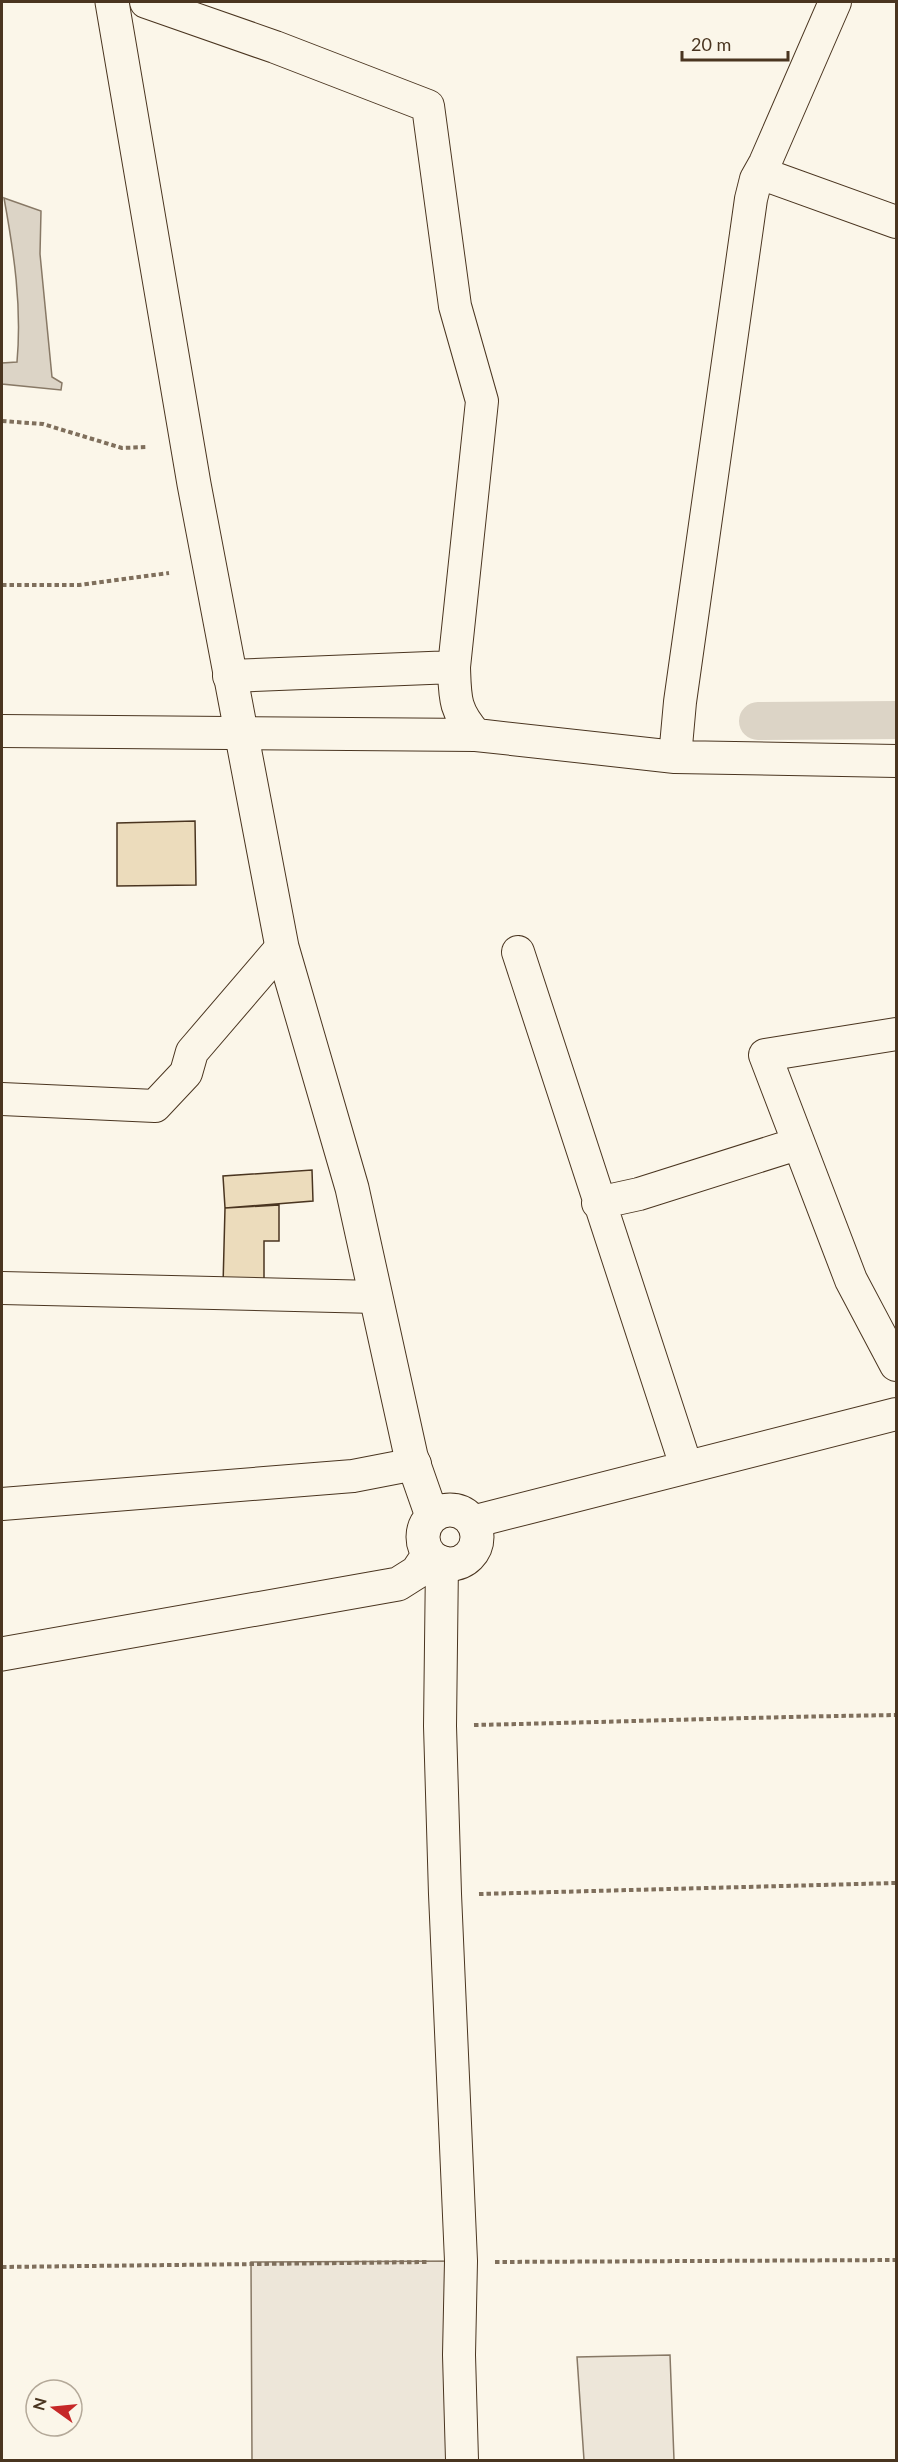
<svg xmlns="http://www.w3.org/2000/svg" width="898" height="2462" viewBox="0 0 898 2462" font-family="Lato,sans-serif">
<style>
.green{fill:#ede6d9;stroke:#887966;stroke-width:1.5}
.water{fill:#dcd4c6;stroke:#887966;stroke-width:1.5}
.lines{fill:none;stroke-linecap:round;stroke-linejoin:round}
.canal{stroke:#dcd4c6;stroke-width:38}
.building{fill:#ecdcbc;stroke:#4a3520;stroke-width:1.5}
.minor-casing{stroke:#4a3520;stroke-width:34}
.tertiary-casing{stroke:#4a3520;stroke-width:35}
.path{stroke:#7f6f5c;stroke-width:4;stroke-dasharray:4.5 3;stroke-linecap:butt}
.minor{stroke:#fbf6e9;stroke-width:32}
.tertiary{stroke:#fbf6e9;stroke-width:33}
</style>
<rect width="100%" height="100%" fill="#fbf6e9"/>
<!-- green -->
<path class="green" d="M461,2261L462,2460H252L251,2262Z
M670,2355L674,2460H584L577,2357Z"/>
<!-- water -->
<path class="water" d="M4,198L41,211L40,254L52,377L62,383L61,390L2,384V363L17,362C22,306 14,253 4,198Z"/>
<g class="lines">
<!-- canal -->
<path class="canal" d="M758,721L896,720"/>
</g>
<!-- building -->
<path class="building" d="M195,821L196,885L117,886V823Z
M312,1170L313,1201L225,1208L223,1176Z
M279,1205V1241H264V1287L223,1286L225,1208Z"/>
<g class="lines">
<defs>
<path id="minor" d="M146,2L275,47L428,106L455,306L482,401L454,667C455,698 454,710 476,735
M760,173L896,222
M229,676L454,667
M2,731L476,735L675,757L896,761
M675,757L680,702L751,199L756,179L765,163L835,2
M518,952L686,1466
M896,1034L765,1055L851,1280L896,1365
M2,1099L155,1106L186,1073L192,1052L282,947
M598,1203L639,1194L797,1144
M2,1288L376,1297
M2,1504L353,1476L415,1464
M472,1522L896,1414
M442,1562L440,1726L445,1894L461,2261L459,2355L462,2460"/>
<path id="tertiary" d="M112,2L194,484L282,947L352,1188L411,1456L432,1516
M423 1537a27 27 0 1 1 54 0a27 27 0 1 1-54 0Z
M2,1654L398,1584L417,1572L429,1554"/>
</defs>
<!-- minor casing -->
<use href="#minor" class="minor-casing"/>
<!-- tertiary casing -->
<use href="#tertiary" class="tertiary-casing"/>
<!-- path -->
<path class="path" d="M2,421L43,424L122,448L147,447
M2,585H79L169,573
M474,1725C615,1722 756,1717 896,1715
M479,1894L896,1883
M495,2262L896,2260
M2,2267L428,2262"/>
<!-- minor -->
<use href="#minor" class="minor"/>
<!-- tertiary -->
<use href="#tertiary" class="tertiary"/>
</g>
<!-- border -->
<rect width="898" height="2462" fill="none" stroke="#4a3520" stroke-width="6"/>
<!-- north arrow -->
<g transform="translate(54 2408) rotate(285)"><circle r="28" fill="#fbf6e9" stroke="#b4a999" stroke-width="1.5"/>
<path d="M0-4.5L10 22L0 15L-10 22Z" fill="#c62828"/>
<text y="-9" font-size="16" font-weight="bold" text-anchor="middle" fill="#4a3520">N</text>
</g>
<!-- scale -->
<path d="M682 51v9h106v-9" fill="none" stroke="#4a3520" stroke-width="3"/>
<text x="691" y="51" font-size="18" fill="#4a3520" stroke="#fbf6e9" stroke-width="4.5" paint-order="stroke">20 m</text>
</svg>
